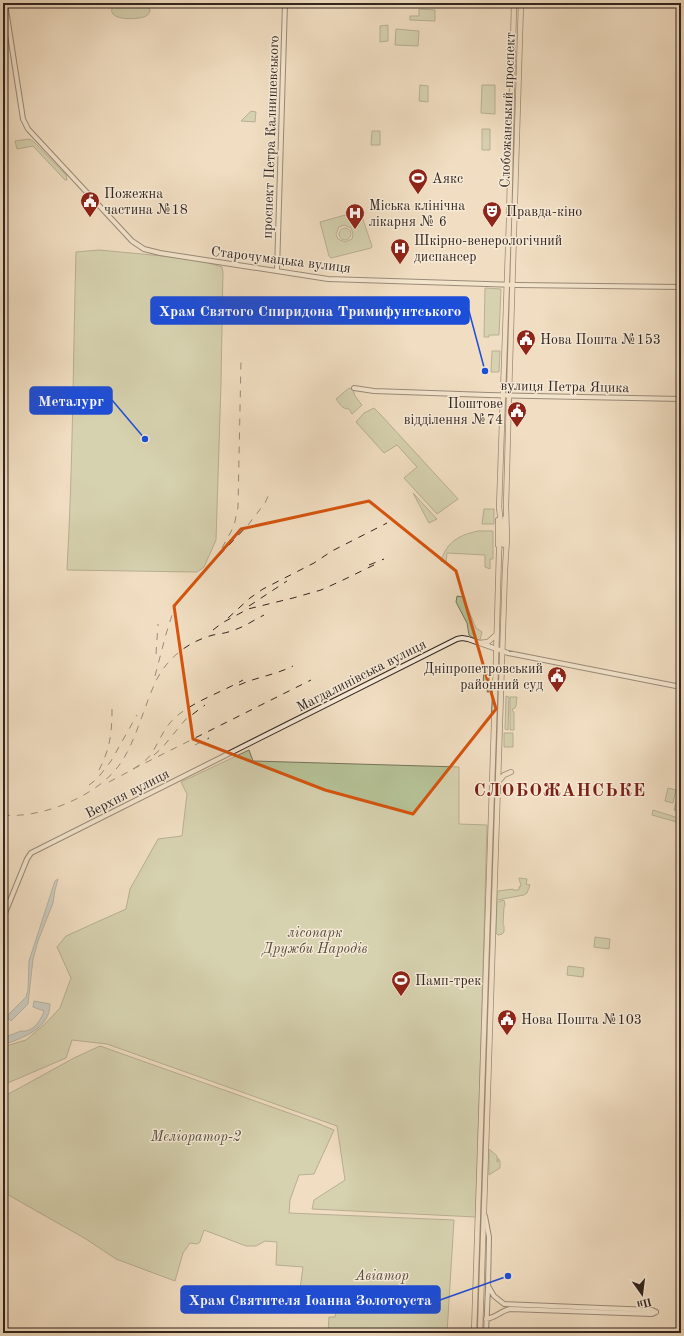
<svg xmlns="http://www.w3.org/2000/svg" width="684" height="1336" viewBox="0 0 684 1336" font-family="'Old Standard TT',serif">
<style>
.green{fill:#b6c297;stroke:#74745b;fill-rule:evenodd}
.water{fill:#a1b9bf;stroke:#757e7f}
.lines{fill:none;stroke-linecap:round;stroke-linejoin:round}
.secondary-casing{stroke:#33251f;stroke-width:6}
.primary-casing{stroke:#33251f;stroke-width:6}
.secondary{stroke:#f6ead7;stroke-width:4}
.primary{stroke:#f1dec2;stroke-width:4.5}
.rail{stroke:#33251f;stroke-width:1;stroke-dasharray:7 7;stroke-linecap:butt}
.marked{fill:none;stroke:#d6540e;stroke-width:3;stroke-linejoin:round}
.labels{text-anchor:middle;stroke-width:3;stroke-linejoin:round;paint-order:stroke}
.street-label{font-size:14px;fill:#33251f;stroke:#f6ead7}
.poi-label{font-size:14px;fill:#33251f;stroke:#f6ead7;text-anchor:start}
.park-label{font-size:14px;font-style:italic;fill:#544c3d;stroke:#f6ead7}
.district-label{font-size:18px;font-weight:bold;letter-spacing:1px;fill:#7a1f14;stroke:#f6ead7}
.leader{fill:none;stroke:#1d4ed8;stroke-width:1.5}
.callout-dot{fill:#1d4ed8;stroke:#f6ead7;stroke-width:1.5}
.callout{fill:#1d4ed8;stroke:#1d4ed8;stroke-width:1.5}
.callout-label{font-size:15px;text-anchor:middle;font-weight:bold;fill:#fff}
</style>
<rect width="100%" height="100%" fill="#f1dec2"/>
<filter id="stains"><feTurbulence type="fractalNoise" baseFrequency=".005" numOctaves="4"/><feColorMatrix values="0 0 0 0 .2 0 0 0 0 .09 0 0 0 0 .02 0 0 0 .5 -.17"/></filter>
<radialGradient id="worn" r=".72"><stop offset=".6" stop-color="#630" stop-opacity="0"/><stop offset="1" stop-color="#630" stop-opacity=".3"/></radialGradient>
<!-- green -->
<path class="green" d="M115,3H148L150,11C149,13 149,14 146,16C140,20 100,22 115,3Z
M419,9L435,10V21L410,20V16H419Z
M388,25V41L380,42V26Z
M396,29L419,31L418,46L395,45Z
M420,85L428,86V102L419,101Z
M482,85H495V114L481,113Z
M251,111L256,112L255,122L241,121Z
M482,129H490V150H482Z
M372,131H380V145H371Z
M29,139L33,141L66,175L67,180H65L33,146L17,149L15,141Z
M360,211L372,246L371,248L331,258L329,256L320,222ZM344,225L351,228L353,234L352,239L345,242L338,239L336,234L339,227Z
M339 234a6 6 0 1 1 12 0a6 6 0 1 1-12 0Z
M99,250L195,259L222,267L223,272L221,383L216,540L204,567L197,572L67,570C73,464 73,358 76,252Z
M485,288L501,289L499,335H489V337H484Z
M492,351H500L499,372H491Z
M349,388L353,390L355,396L362,405L352,414L349,409C342,409 340,404 336,399Z
M374,408L380,414L458,499L437,514L404,478L417,467L397,445L384,453L356,422L364,413Z
M413,493L437,519L429,523Z
M484,509H494V524H482Z
M478,531H493V559H490V569L485,567V555L447,553L446,562L441,561C447,541 460,535 478,531Z
M457,596L463,597L476,628L482,632L480,640L473,638L469,635L467,623L456,602Z
M487,669L490,670L489,692H487L488,686H483L484,670H487Z
M506,696L509,697L508,730L505,729Z
M510,697H517L516,706L515,708L512,709L514,713V730H510Z
M504,733H513V747H504Z
M249,750L253,761L459,767V824L487,825L476,1217L312,1209L314,1200L345,1180L337,1126L107,1044L72,1040L66,1058L3,1085V1047L26,1040L45,1024L60,1008L71,978L57,947L66,936L126,909L130,889L158,839L182,836L187,794L181,782Z
M681,781V811L674,810Z
M668,788L676,790L673,803L665,801Z
M653,810L678,818L677,822L652,815Z
M519,878L527,879L526,884L530,885L527,893L524,895L497,900V893L498,891L513,889V890H519V887L521,886Z
M504,900L505,905L504,907L503,924L504,926V932L502,934L498,935L496,933L497,902Z
M595,937L610,939L609,949L594,947Z
M568,966L584,968L583,977L567,975Z
M100,1046L317,1123L334,1130L314,1174L299,1175L290,1200L289,1213L454,1220L447,1333H328L329,1317H335L336,1312L327,1311L329,1299L299,1296L303,1267L276,1265L277,1242L265,1241L256,1246H246L204,1230L200,1242L197,1244L190,1243L183,1253L175,1281L116,1259L86,1239L3,1192V1097L74,1058Z
M489,1149L497,1156V1162H498V1158L500,1161V1168L489,1175Z"/>
<!-- water -->
<path class="water" d="M58,879L55,890L53,903L38,941L33,959L28,1004L11,1021L9,1019L3,1021V1018L9,1014L26,997L28,990L29,961L54,884L55,881Z
M34,1001L50,1004C50,1029 22,1038 3,1045V1038L21,1031C33,1033 41,1020 44,1011L33,1007Z"/>
<g class="lines">
<defs>
<path id="secondary" d="M5,3L23,119L28,129L132,241L144,249L160,253L328,279L517,285L681,287
M277,271L285,3
M354,388L374,391L488,395L681,399
M3,918L27,859L31,853L457,639L462,638L468,639L508,653L681,687
M485,1216L489,1237L488,1286L494,1296L504,1304L652,1310L656,1312
M486,1319C495,1318 501,1311 510,1309L652,1314L656,1312
M486,1333L488,1288"/>
<path id="primary" d="M499,509L509,220L514,3
M498,545V520
M504,545L505,518
M479,643L488,642L496,635
M498,782L504,775L511,772
M474,1333L495,694L499,552L501,526L499,506
M480,1333L505,569L507,539L506,506L509,396L521,3"/>
</defs>
<!-- secondary casing -->
<use href="#secondary" class="secondary-casing"/>
<!-- primary casing -->
<use href="#primary" class="primary-casing"/>
<!-- secondary -->
<use href="#secondary" class="secondary"/>
<!-- primary -->
<use href="#primary" class="primary"/>
<!-- rail -->
<path class="rail" d="M222,548L234,526L238,507L241,360
M369,565L384,559
M249,606L287,581
M228,618L250,598L263,589L314,563L332,551L387,523
M213,630L222,623L248,609L293,598L321,590L341,581L376,564
M156,654L158,624
M155,676L166,634L175,606L194,582L248,525L265,503L269,494
M239,685C257,677 275,675 293,666
M195,745L209,738
M154,755L162,748L185,720L205,705
M133,769L311,680
M99,770C110,749 112,733 112,709
M109,782C123,774 142,767 152,753C160,740 165,725 178,715C197,700 222,692 243,680
M89,785L97,779L111,761L137,715
M3,815C41,819 98,796 120,764C135,743 144,707 155,683C166,659 187,642 213,635C219,634 227,633 234,630C244,627 254,620 264,615"/>
</g>
<!-- marked area -->
<path d="M0 0H684V1336H0ZM369,501L456,571L496,709L413,814L325,790L193,739L174,606L241,529Z" fill="#f1dec2" fill-opacity=".55" fill-rule="evenodd"/>
<path class="marked" d="M369,501L456,571L496,709L413,814L325,790L193,739L174,606L241,529Z"/>
<!-- icons -->
<defs>
<symbol id="stadium-pin" viewBox="-11 -11 22 30"><path d="M0 17L-7.5 6A9.5 9.5 0 1 1 7.5 6Z" fill="#8f2418" stroke="#f6ead7"/><path d="M0-5a6.5 5 0 1 0 0 10a6.5 5 0 1 0 0-10ZM-3.5-1.8h7v3.6h-7Z" fill="#fff"/></symbol>
<symbol id="civic-pin" viewBox="-11 -11 22 30"><path d="M0 17L-7.5 6A9.5 9.5 0 1 1 7.5 6Z" fill="#8f2418" stroke="#f6ead7"/><path d="M-.6-6.5H3V-4.5H.6V-3L4-1V1h2V6H-6V1h2V-1L-.6-3ZM-1.2 2.5V6h2.4V2.5Z" fill="#fff"/></symbol>
<symbol id="theatre-pin" viewBox="-11 -11 22 30"><path d="M0 17L-7.5 6A9.5 9.5 0 1 1 7.5 6Z" fill="#8f2418" stroke="#f6ead7"/><path d="M-5-5.5Q0-4 5-5.5V0Q5 5 0 6Q-5 5-5 0ZM-3.3-2.5H-1v1.5H-3.3ZM1-2.5H3.3v1.5H1ZM-2.8 1Q0 5.5 2.8 1Z" fill="#fff"/></symbol>
<symbol id="hospital-pin" viewBox="-11 -11 22 30"><path d="M0 17L-7.5 6A9.5 9.5 0 1 1 7.5 6Z" fill="#8f2418" stroke="#f6ead7"/><path d="M-5-5h3v3.5h4V-5h3V5h-3V1.5h-4V5h-3Z" fill="#fff"/></symbol>
</defs>
<g fill-rule="evenodd">
<use href="#stadium-pin" x="407" y="167" width="22" height="30"/>
<use href="#civic-pin" x="79" y="190" width="22" height="30"/>
<use href="#theatre-pin" x="481" y="200" width="22" height="30"/>
<use href="#hospital-pin" x="344" y="202" width="22" height="30"/>
<use href="#hospital-pin" x="389" y="237" width="22" height="30"/>
<use href="#civic-pin" x="515" y="328" width="22" height="30"/>
<use href="#civic-pin" x="506" y="400" width="22" height="30"/>
<use href="#civic-pin" x="546" y="665" width="22" height="30"/>
<use href="#stadium-pin" x="390" y="969" width="22" height="30"/>
<use href="#civic-pin" x="496" y="1008" width="22" height="30"/>
</g>
<g class="labels">
<!-- street labels -->
<g class="street-label">
<text transform="translate(507 110) rotate(-88)" y="5">Слобожанський проспект</text>
<text transform="translate(270 137) rotate(-88)" y="5">проспект Петра Калнишевського</text>
<text transform="translate(281 259) rotate(7)" y="5">Старочумацька вулиця</text>
<text transform="translate(565 386) rotate(1)" y="5">вулиця Петра Яцика</text>
<text transform="translate(361 675) rotate(-27)" y="5">Магдалинівська вулиця</text>
<text transform="translate(127 793) rotate(-27)" y="5">Верхня вулиця</text>
</g>
<!-- poi labels -->
<g class="poi-label">
<text x="432" y="183">Аякс</text>
<text x="104" y="198">Пожежна<tspan x="104" dy="16">частина №18</tspan></text>
<text x="369" y="210">Міська клінічна<tspan x="369" dy="16">лікарня № 6</tspan></text>
<text x="506" y="216">Правда-кіно</text>
<text x="414" y="245">Шкірно-венерологічний<tspan x="414" dy="16">диспансер</tspan></text>
<text x="540" y="344">Нова Пошта №153</text>
<text x="503" y="408" text-anchor="end">Поштове<tspan x="503" dy="16">відділення №74</tspan></text>
<text x="543" y="673" text-anchor="end">Дніпропетровський<tspan x="543" dy="16">районний суд</tspan></text>
<text x="415" y="985">Памп-трек</text>
<text x="521" y="1024">Нова Пошта №103</text>
</g>
<!-- park labels -->
<g class="park-label">
<text x="315" y="937">лісопарк<tspan x="315" dy="16">Дружби Народів</tspan></text>
<text x="196" y="1141">Меліоратор-2</text>
<text x="382" y="1280">Авіатор</text>
</g>
<!-- district labels -->
<g class="district-label">
<text x="560" y="796">СЛОБОЖАНСЬКЕ</text>
</g>
</g>
<!-- callouts -->
<path class="leader" d="M485 371L469 311M145 439L112 400M508 1276L440 1300"/>
<g class="callout-dot">
<circle cx="485" cy="371" r="4"/>
<circle cx="145" cy="439" r="4"/>
<circle cx="508" cy="1276" r="4"/>
</g>
<g class="callout">
<rect x="151" y="297" width="318" height="27" rx="4"/>
<rect x="30" y="387" width="82" height="27" rx="4"/>
<rect x="181" y="1286" width="259" height="27" rx="4"/>
</g>
<g class="callout-label">
<text x="310" y="316">Храм Святого Спиридона Тримифунтського</text>
<text x="71" y="406">Металург</text>
<text x="310" y="1305">Храм Святителя Іоанна Золотоуста</text>
</g>
<!-- margin -->
<rect width="684" height="1336" fill="none" stroke="#f1dec2" stroke-width="16"/>
<rect x="4" y="4" width="676" height="1328" fill="none" stroke="#33251f" stroke-width="2"/>
<rect x="8" y="8" width="668" height="1320" fill="none" stroke="#33251f"/>
<!-- north arrow -->
<g transform="translate(642 1294) rotate(166)" stroke="#f6ead7" stroke-width="3" paint-order="stroke">
<path d="M0-3L7 15L0 10L-7 15Z" fill="#33251f"/>
<text y="-6" font-size="11" font-weight="bold" text-anchor="middle" fill="#33251f">Пн</text>
</g>
<rect width="100%" height="100%" filter="url(#stains)"/>
<rect width="100%" height="100%" fill="url(#worn)"/>
</svg>
